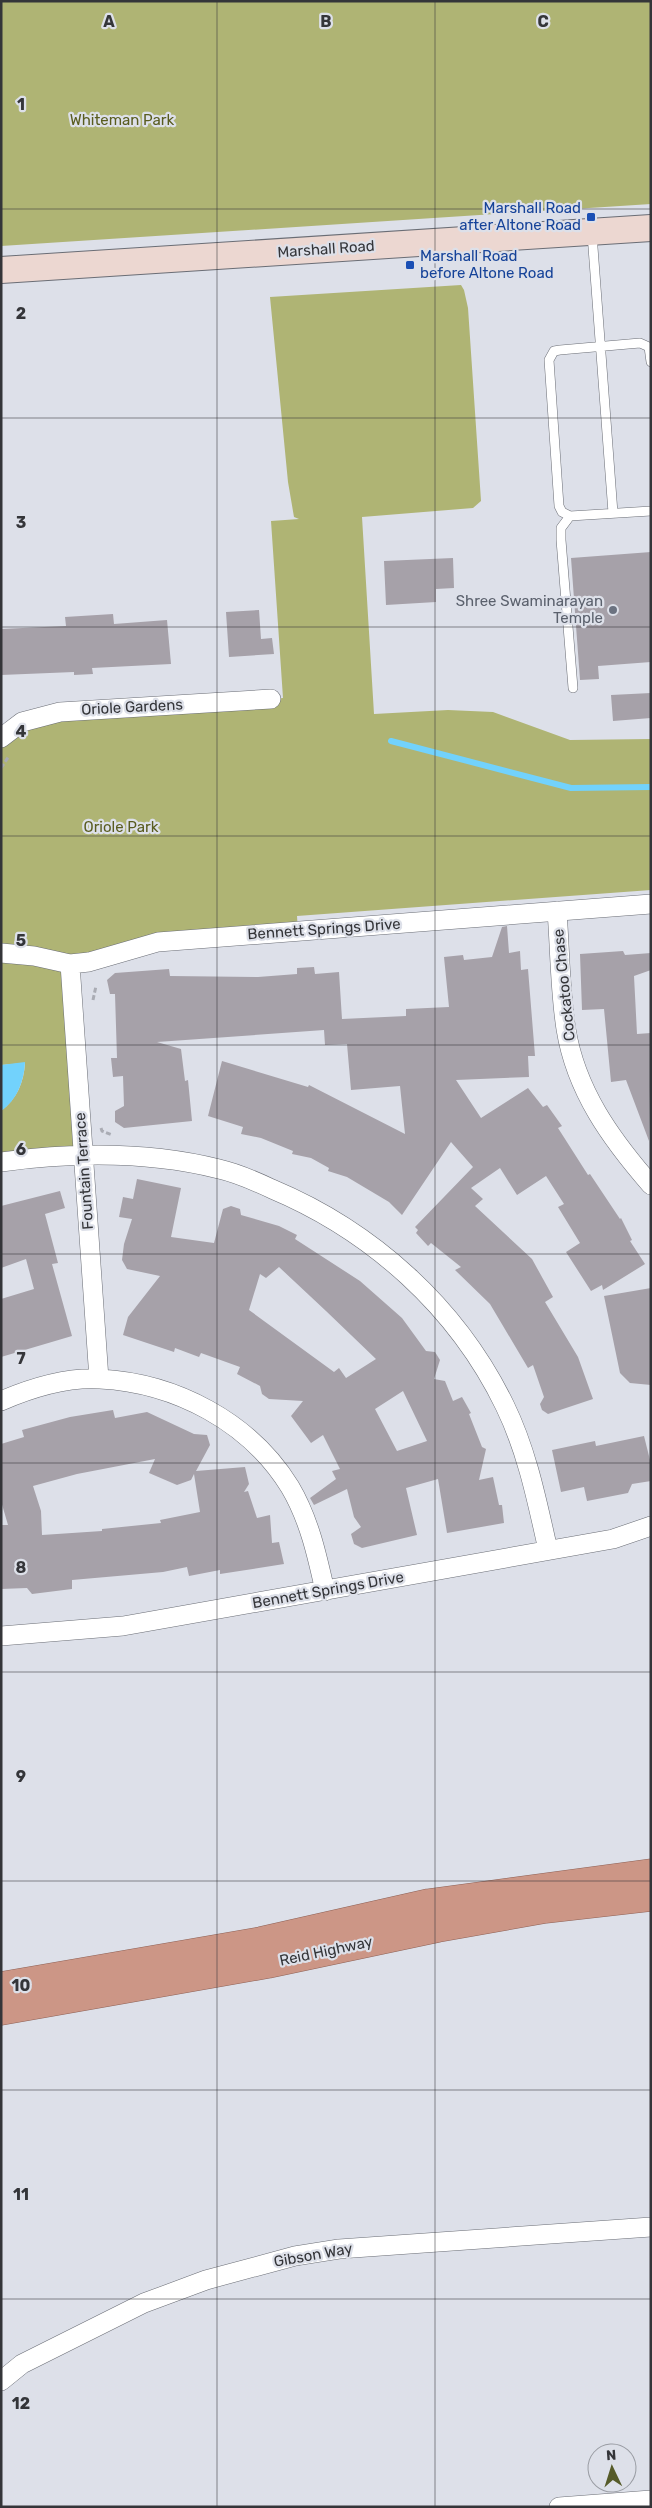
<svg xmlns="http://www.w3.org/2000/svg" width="652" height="2508" viewBox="0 0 652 2508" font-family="Rubik,sans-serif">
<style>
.green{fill:#afb474}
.water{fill:#72d2fc}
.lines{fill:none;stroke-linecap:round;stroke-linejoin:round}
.stream{stroke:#72d2fc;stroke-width:6}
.building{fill:#a6a1a9;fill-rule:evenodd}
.service-casing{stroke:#6a6d75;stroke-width:10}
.minor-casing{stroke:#6a6d75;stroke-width:20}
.secondary-casing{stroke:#6a6d75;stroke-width:28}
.trunk-casing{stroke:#8e6257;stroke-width:29}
.path{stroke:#aaacb4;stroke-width:3;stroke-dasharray:5 2.5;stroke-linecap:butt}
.service{stroke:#fff;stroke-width:9}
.minor{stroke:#fff;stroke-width:19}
.secondary{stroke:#ecd7d1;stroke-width:26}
.trunk{stroke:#cc9686;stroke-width:28}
.grid{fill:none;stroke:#343539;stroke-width:1;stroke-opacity:0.55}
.transit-dot{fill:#1a4fb4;stroke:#dde0e9;stroke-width:2}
.worship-dot{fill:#6b7280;stroke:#dde0e9;stroke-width:2}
.labels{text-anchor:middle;stroke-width:4.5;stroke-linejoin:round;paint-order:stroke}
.park-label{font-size:15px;fill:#595c1f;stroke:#dde0e9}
.transit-label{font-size:15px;fill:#164399;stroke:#dde0e9;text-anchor:end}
.street-label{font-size:15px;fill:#343539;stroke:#dde0e9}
.worship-label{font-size:15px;fill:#5b616d;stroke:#dde0e9;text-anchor:end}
.grid-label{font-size:16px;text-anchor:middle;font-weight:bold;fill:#343539;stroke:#dde0e9;stroke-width:4.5;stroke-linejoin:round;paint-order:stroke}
</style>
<rect width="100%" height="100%" fill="#dde0e9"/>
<!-- green -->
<path class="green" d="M1,1H651V204L1,246Z
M461,285L464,290L468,308L481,501L473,508L362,517L374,714L448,710L493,712L570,740L651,739V890L297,916L298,931L70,964L83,1154L1,1162V1111C17,1099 24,1082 25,1063L1,1065V738L22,722L283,698L271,521L299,519L294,517L288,482L270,297Z"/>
<!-- water -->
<path class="water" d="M25,1062C24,1081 17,1100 1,1111V1065Z"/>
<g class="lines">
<!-- stream -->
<path class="stream" d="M391,741L571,788L651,787"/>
</g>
<!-- building -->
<path class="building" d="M651,552V662L598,666L599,679L580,680L571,558Z
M453,558L454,588L436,589V602L386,605L384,561Z
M259,610L261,639L272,638L274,654L229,657L226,612Z
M113,614L114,624L167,620L171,664L92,668L93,674L74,675V672L1,675V629L66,626L65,617Z
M651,693V718L613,721L611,695Z
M507,926L509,953L520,951L521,970L528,969L535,1056H528L529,1077L456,1080L481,1118L528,1088L543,1107L547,1105L562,1126L558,1128L588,1175L590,1174L620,1219L621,1218L632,1240L630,1241L645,1264L603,1290L602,1285L591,1291L566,1252L580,1243L558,1207L564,1204L546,1176L517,1195L500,1168L471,1188L483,1199L475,1206L532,1259L553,1297L545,1302L578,1357L593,1399L548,1414L542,1410L540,1404L544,1397L533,1365L528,1368L490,1304L455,1270L461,1267L431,1243L428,1246L416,1233L418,1230L415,1227L473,1167L451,1142L402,1215L389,1202L347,1177L328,1171L329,1168L311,1158L292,1154L293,1151L261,1138L241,1134L243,1127L208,1116L222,1061L308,1087L309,1085L405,1134L400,1086L351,1090L347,1044L325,1045L324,1030L157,1042L181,1049L185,1081L188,1080L192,1121L124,1128L115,1122V1111L124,1106L123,1076L113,1077L111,1058H117L115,994H110L107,980L115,973L169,969L170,976L258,977L297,974V968L314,967L315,974L339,972L342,1019L406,1016V1009L449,1007L444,957L463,955L464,960L492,957L502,927Z
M623,951L625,955L651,953V970L634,976L637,1034L651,1033L649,1141L626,1080L611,1082L604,1009L582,1010L580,954Z
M137,1179L181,1188L171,1237L214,1243L223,1209L231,1206L240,1209L241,1215L279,1226L297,1235L295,1239L360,1281L402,1318L426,1351L435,1352L440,1360L434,1379L445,1381L453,1401L462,1397L471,1413L469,1414L482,1447L486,1449L479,1480L493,1477L499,1505H502L504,1523L447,1533L438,1479L406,1488L417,1535L362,1548L354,1544L351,1534L361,1527L354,1517L347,1489L314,1505L310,1498L336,1479L332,1471L340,1469L323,1435L311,1443L291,1416L303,1401L269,1399L262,1394L260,1386L237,1374L240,1367L201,1353L199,1357L175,1348L174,1352L123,1335L128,1317L160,1276L127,1269L122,1260L124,1244L132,1219L119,1217L123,1197L133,1199ZM279,1267L326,1311L376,1359L346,1378L339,1368L334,1372L249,1310L260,1274L266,1278ZM403,1391L427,1441L397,1451L375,1409Z
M60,1191L65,1208L45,1214L58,1263L52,1264L72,1336L1,1357V1299L34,1289L26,1259L1,1268V1206Z
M651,1288V1385L630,1383L620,1373L604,1296Z
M113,1410L115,1418L147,1412L194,1434L207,1435L210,1445L196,1471L245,1467L249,1484L244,1492L248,1491L257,1518L270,1515L272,1543L279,1542L284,1564L220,1574V1570L189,1576L187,1567L163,1572L72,1580V1589L32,1594L27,1588L1,1589V1525H8L1,1501V1444L24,1437L22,1430L70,1417ZM155,1459L149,1473L177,1485L191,1480L194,1474L200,1512L160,1520L161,1523L102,1529V1531L42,1535L41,1511L33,1486L77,1474Z
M644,1436L651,1464V1481L632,1484L628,1493L587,1501L584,1487L561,1492L552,1450L595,1441L596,1446Z"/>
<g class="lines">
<defs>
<path id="service" d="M592,234L613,513
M651,362L649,347L640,343L560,350L554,351L549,360L559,506L562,512L570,516L651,511
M570,516L561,528V540L573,688"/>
<path id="minor" d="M1,738L22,722L60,712L271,699
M557,911C560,950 560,991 566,1029C576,1091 611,1139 651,1185
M1,953L34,956L70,964L89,962L158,942L651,904
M70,964L99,1379
M1,1162C74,1152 147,1151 219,1169C237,1173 255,1181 272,1189C372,1231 457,1307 505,1406C527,1451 537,1501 548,1550
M1,1401C31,1388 67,1377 100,1379C176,1383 250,1422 290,1487C309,1519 317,1555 325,1591
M1,1636L123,1626L613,1539L651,1526
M1,2381L22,2364L144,2303L206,2280L295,2256L339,2249L651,2227
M559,2507L651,2500"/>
<path id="secondary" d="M1,270L651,228"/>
<path id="trunk" d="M1,1986L261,1941L429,1903L651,1873
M1,2011L268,1964L438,1928L545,1909L651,1897"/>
</defs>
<!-- service casing -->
<use href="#service" class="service-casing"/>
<!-- minor casing -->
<use href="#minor" class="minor-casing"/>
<!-- secondary casing -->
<use href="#secondary" class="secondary-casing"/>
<!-- trunk casing -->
<use href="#trunk" class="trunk-casing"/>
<!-- path -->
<path class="path" d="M1,768L9,756
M93,1000L96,986
M101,1128L102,1131L112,1135"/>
<!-- service -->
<use href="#service" class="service"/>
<!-- minor -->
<use href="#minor" class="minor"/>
<!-- secondary -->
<use href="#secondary" class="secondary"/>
<!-- trunk -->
<use href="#trunk" class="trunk"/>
</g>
<!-- grid -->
<path class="grid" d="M217,1V2507M435,1V2507M1,209H651M1,418H651M1,627H651M1,836H651M1,1045H651M1,1254H651M1,1463H651M1,1672H651M1,1881H651M1,2090H651M1,2299H651"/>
<!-- markers -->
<g class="transit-dot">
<rect x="586" y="212" width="10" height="10" rx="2.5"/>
<rect x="405" y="260" width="10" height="10" rx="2.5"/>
</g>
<circle class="worship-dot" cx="613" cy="610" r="5"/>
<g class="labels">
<!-- park labels -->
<g class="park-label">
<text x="122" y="125">Whiteman Park</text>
<text x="121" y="832">Oriole Park</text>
</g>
<!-- transit labels -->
<g class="transit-label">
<text x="581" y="213">Marshall Road<tspan x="581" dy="17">after Altone Road</tspan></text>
<text x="420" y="261" text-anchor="start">Marshall Road<tspan x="420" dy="17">before Altone Road</tspan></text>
</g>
<!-- street labels -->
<g class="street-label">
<text transform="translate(326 249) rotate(-4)" y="5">Marshall Road</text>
<text transform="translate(132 707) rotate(-3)" y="5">Oriole Gardens</text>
<text transform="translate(324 929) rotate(-4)" y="5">Bennett Springs Drive</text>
<text transform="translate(564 985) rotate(-96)" y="5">Cockatoo Chase</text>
<text transform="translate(84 1171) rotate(-94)" y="5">Fountain Terrace</text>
<text transform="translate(328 1590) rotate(-10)" y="5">Bennett Springs Drive</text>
<text transform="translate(326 1951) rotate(-12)" y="5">Reid Highway</text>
<text transform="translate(313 2255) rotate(-10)" y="5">Gibson Way</text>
</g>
<!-- worship labels -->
<g class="worship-label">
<text x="603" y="606">Shree Swaminarayan<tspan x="603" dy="17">Temple</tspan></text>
</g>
</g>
<g class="grid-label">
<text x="109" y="27">A</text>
<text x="326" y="27">B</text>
<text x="543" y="27">C</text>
<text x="21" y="110">1</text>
<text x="21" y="319">2</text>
<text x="21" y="528">3</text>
<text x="21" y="737">4</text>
<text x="21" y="946">5</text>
<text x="21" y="1155">6</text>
<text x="21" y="1364">7</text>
<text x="21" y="1573">8</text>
<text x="21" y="1782">9</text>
<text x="21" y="1991">10</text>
<text x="21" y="2200">11</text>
<text x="21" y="2409">12</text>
</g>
<!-- border -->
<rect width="652" height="2508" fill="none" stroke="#343539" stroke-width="5"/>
<!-- north arrow -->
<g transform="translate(612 2468) rotate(356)"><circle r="24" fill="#dde0e9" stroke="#999ca3"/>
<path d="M0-4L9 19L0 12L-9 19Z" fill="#565b29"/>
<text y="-8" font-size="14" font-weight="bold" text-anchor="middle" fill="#343539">N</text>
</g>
</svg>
